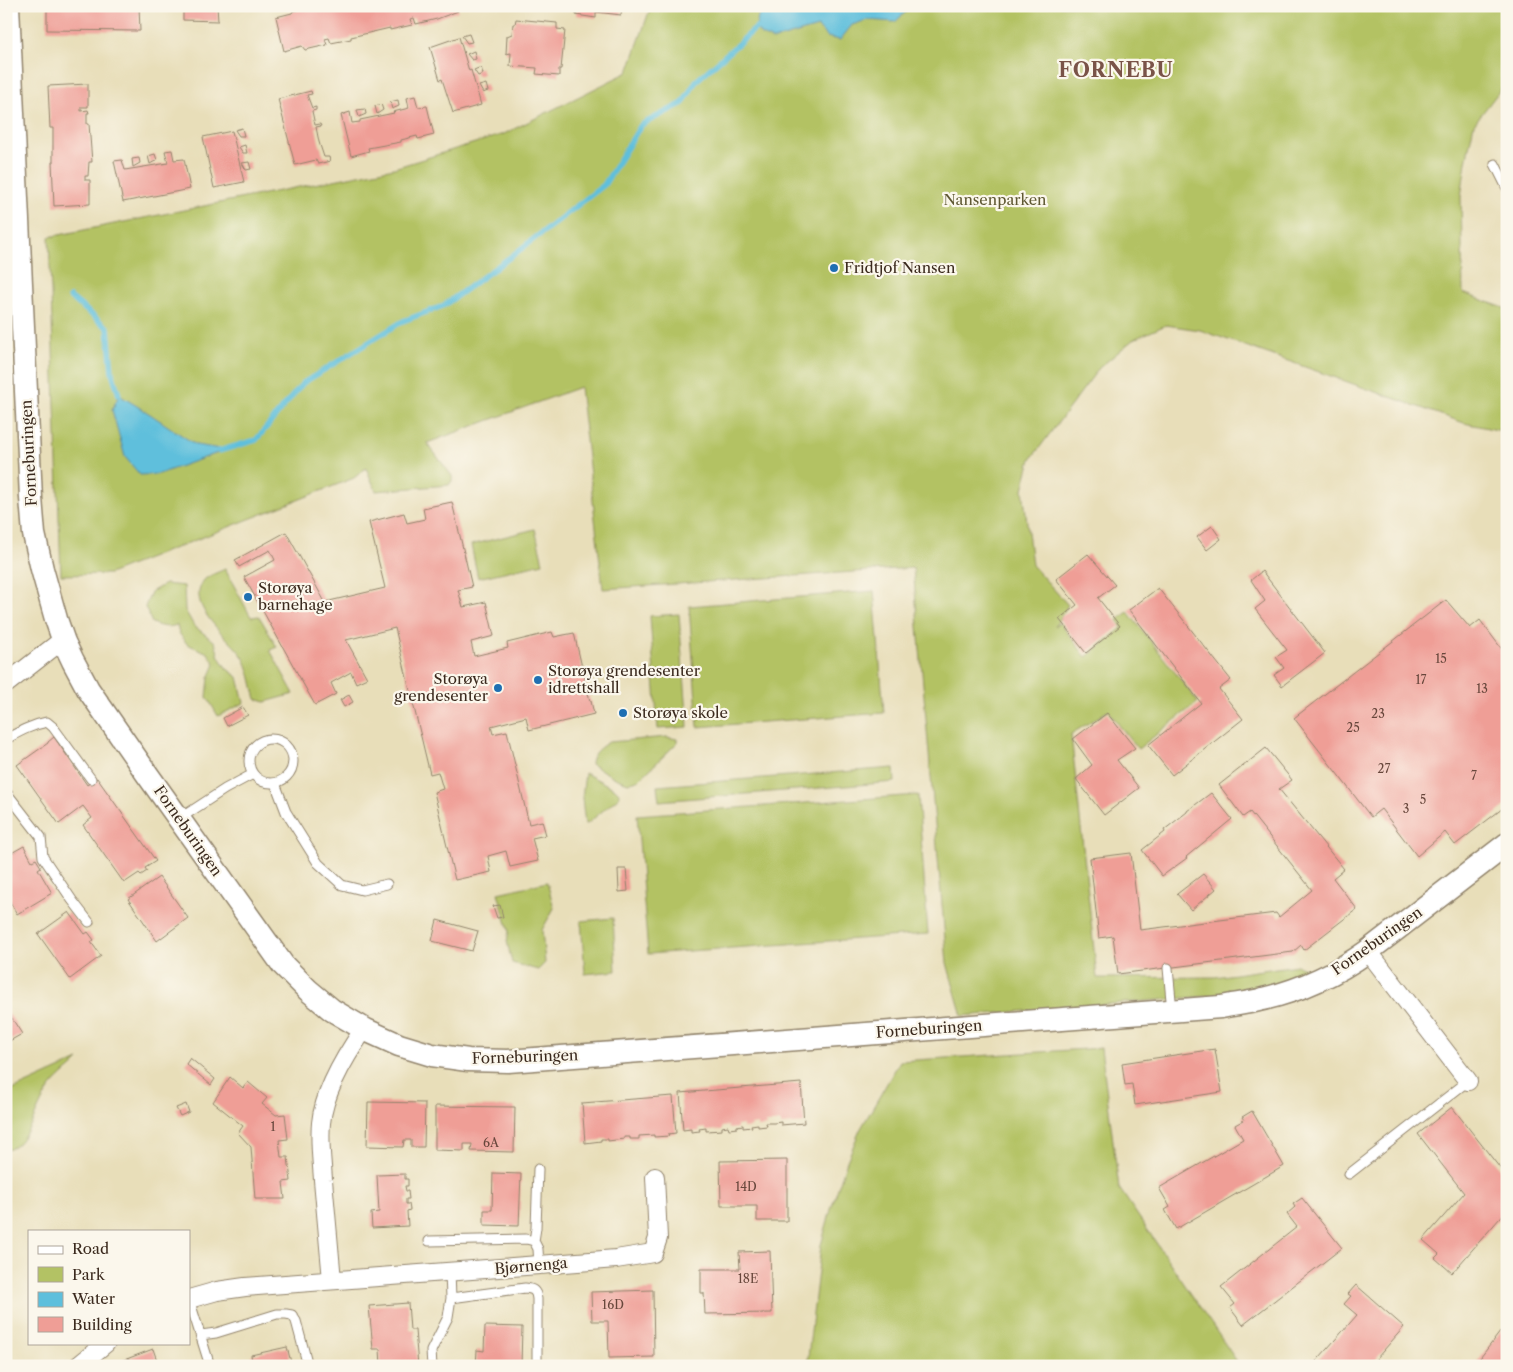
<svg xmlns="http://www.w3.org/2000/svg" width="1513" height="1372" viewBox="0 0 1513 1372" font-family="'Libre Caslon Text',serif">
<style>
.green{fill:#b3c264;stroke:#777641}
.water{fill:#5ebfdc;stroke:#4c747d}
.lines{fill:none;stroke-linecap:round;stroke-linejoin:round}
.stream{stroke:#5ebfdc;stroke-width:5.5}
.building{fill:#ef9e96}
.service-casing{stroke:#92846c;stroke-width:11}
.minor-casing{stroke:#92846c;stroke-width:20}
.tertiary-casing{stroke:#92846c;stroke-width:25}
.service{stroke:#fff;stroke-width:9}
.minor{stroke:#fff;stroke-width:18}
.tertiary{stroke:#fff;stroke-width:22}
.poi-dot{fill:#1f6fb2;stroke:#fbf7ec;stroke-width:2}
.labels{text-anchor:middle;stroke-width:4.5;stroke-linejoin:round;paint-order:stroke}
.number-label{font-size:12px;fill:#68473c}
.park-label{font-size:15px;fill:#5f5833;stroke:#fbf7ec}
.poi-label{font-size:15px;fill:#3b2a1e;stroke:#fbf7ec;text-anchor:start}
.street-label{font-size:15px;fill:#3b2a1e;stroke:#fbf7ec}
.district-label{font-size:20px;font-weight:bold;letter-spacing:1px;fill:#7a5348;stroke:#fbf7ec}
</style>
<rect width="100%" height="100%" fill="#fbf7ec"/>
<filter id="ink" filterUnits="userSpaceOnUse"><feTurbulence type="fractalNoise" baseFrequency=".02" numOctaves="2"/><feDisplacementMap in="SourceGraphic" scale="10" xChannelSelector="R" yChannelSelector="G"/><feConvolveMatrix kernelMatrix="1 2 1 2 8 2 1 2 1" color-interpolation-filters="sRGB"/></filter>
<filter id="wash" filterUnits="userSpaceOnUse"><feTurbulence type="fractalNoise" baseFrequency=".0096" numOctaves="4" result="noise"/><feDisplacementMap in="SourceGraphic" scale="20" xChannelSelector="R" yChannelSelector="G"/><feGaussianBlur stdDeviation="1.12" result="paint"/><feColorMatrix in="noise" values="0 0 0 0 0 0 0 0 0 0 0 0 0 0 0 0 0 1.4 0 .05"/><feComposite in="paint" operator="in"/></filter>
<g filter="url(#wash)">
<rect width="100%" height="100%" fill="#e8deb9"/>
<!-- green -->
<path class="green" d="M651,6H1507V81L1474,124L1466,162L1461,197L1463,293L1507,309V432L1464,423L1200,330L1166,325L1134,339L1099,368L1031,459L1023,489L1032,565L1068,605L1055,626L1060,623L1086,657L1122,628L1118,619L1128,612L1198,702L1138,749L1108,711L1071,734L1097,978L1215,977L1297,965L1314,972L1273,987L1222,995L962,1016L947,963L913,568L603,589L580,387L427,443L452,476V481L449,485L376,491L366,468L354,478L109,574L61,575L49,237L394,168L504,134L628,72Z
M535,529L543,563L478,578L471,545Z
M225,569L251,617L259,616L277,647L270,650L294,694L265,702L256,699C252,685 250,666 241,654C228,637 184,605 204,580C209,575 219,572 225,569Z
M165,584L184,586L185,610L194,626L215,642L219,657L227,669L238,677L244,703L218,716L207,697L209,678L215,664L208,653L187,644L179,633L177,625C167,628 161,627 152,623L145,607L151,592Z
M874,591L884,713L698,727L689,606Z
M679,614L683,671L654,673L650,616Z
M684,674L688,727L658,729L654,677Z
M667,737L677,739V743L640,779L628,783L617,779L591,764C591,754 600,747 609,742Z
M894,768L895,782L659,801L657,786Z
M585,773L615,789L619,793V797L587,824H585L582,798Z
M918,795L928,934L648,954L637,815Z
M547,882L554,908L542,930L545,963L538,970L512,963L507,941L509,931L498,893Z
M613,918L616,971L585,974L581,921Z
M1101,1048L1119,1188L1240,1366H807L821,1245L832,1206L847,1161L860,1130L900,1061Z
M79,1060C69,1070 56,1079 48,1091C36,1107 27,1147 6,1150V1093Z"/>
<!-- water -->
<path class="water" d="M764,6H912L895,22L867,20L852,25L840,40L827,37L818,27L773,40L761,35L756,28L758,17Z
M119,395L150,414L196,445L221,449L218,453L159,474L140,475L125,457L112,410Z"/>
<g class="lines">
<!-- stream -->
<path class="stream" d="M70,297L108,328L112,372L119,395
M219,451L256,440L303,383L403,321L443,306L513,255L604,185L641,125L683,103L696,81L756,28"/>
</g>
<g id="blocks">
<!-- building -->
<path class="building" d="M47,6H139L140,31L47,30Z
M183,6H217L218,21L183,20Z
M311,6H457L458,11L437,19L416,24L414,18L410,19L412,25L390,30V28L351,37V39L331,43L329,38L325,39L327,45L305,50L302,46L284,51L276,17L292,13L293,11Z
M577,6H622L621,15L596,12V18L576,15Z
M516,19L557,23V29L565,30L561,69H559V76L536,74L537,68L510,66L511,53L506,54L507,36L512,34L513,24H515Z
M469,34L472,42L467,43L462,36Z
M459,37L469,71L471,70L481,105L453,113L442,79L440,80L430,47Z
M474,51L476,59L472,60L467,54Z
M481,67L483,74L478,76L474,70Z
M88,84V107H81V111L88,110L89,113H87V124H89L92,162H89L88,176H85V180H90V204L54,206L52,162H53V128H50L48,86Z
M486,84L488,91L483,93L479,86Z
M311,91L312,94L307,95L312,108L316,107V110L312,111L315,125L320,124L321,126L316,127L319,142L324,157H329L330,161L318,164L316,160L295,165L278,99Z
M415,96L418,107L427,106L434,135L418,139L417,136L401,140V142L368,148L369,151L351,156L341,115L350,112L352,123L360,122V120L394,113L393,112L409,108L407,98Z
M398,100L399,106L392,109L390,102Z
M381,104L383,110L377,114L375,106Z
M365,109L366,114L359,117L357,110Z
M242,128L244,136H239L235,130Z
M232,131L244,182L214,188L203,137Z
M245,145L247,153H243L239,147Z
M172,150L174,160L184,159L190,189L123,202L114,161L122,160L125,170L168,163L165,151Z
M155,154L157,160L150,164L148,156Z
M139,158L140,163L133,167L132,159Z
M249,162L251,169L246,170L242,163Z
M452,502L472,587L458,590L463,607L486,602L494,636L471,642L474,656L508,648L507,643L552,632L554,637L574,633L590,701H591L594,714L529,730L526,717L491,726L493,734L507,731L529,824L542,821L546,835L532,838L538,861L510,867L506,851L488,856L491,872L455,880L434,792L443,789L438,772L430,774L395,628L346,640L367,678L356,683L351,672L331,683L336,694L315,705L244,577L275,560L270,550L239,567L235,560L286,532L325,602L385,588L369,522L404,513L407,523L425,519L423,508Z
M1212,526L1221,539L1207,550L1197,537Z
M1088,554L1115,585L1098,598L1120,626L1086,653L1059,619L1077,605L1056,579Z
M1262,571L1325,653L1282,686L1274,675L1284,668L1276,657L1287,650L1255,609L1265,601L1251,580Z
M1158,588L1231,680L1219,689L1243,719L1172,775L1148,745L1201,703L1129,610Z
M1446,600L1470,628L1480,620L1507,656V805L1455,845L1445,832L1417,856L1381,809L1371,817L1294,718Z
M349,695L353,702L344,707L340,700Z
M243,707L248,715L227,726L223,718Z
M1107,713L1135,748L1117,760L1139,788L1104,815L1076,779L1092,765L1073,739Z
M54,737L87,785L97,778L156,861L145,868L147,871L141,875L139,873L124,883L83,825L92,818L83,806L59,824L17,765L48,743V742Z
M1266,748L1292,780L1279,789L1344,869L1333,878L1357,909L1304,950L1301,945L1293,952L1118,974L1113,936L1099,938L1090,858L1131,853L1140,930L1276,913L1279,917L1312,890L1250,812L1243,817L1219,785Z
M1211,793L1232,819L1186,857L1187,858L1162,876L1142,850L1165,832L1164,830L1187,812V811Z
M24,846L32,861L36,859L41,867L38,869L52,893L17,914L6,895V856Z
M618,869H626L628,891L619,892Z
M1203,874L1216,889L1191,910L1177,894Z
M159,877L188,918L157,941L128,899Z
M500,905L503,917L497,918L493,906Z
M69,912L85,934L88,932L94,940L91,942L101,956L70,979L38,934Z
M437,920L478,931L472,951L432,941Z
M6,1009L22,1034L6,1043Z
M1215,1049L1222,1092L1135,1105L1132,1084L1125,1085L1122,1063Z
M190,1058L215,1079L211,1085L186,1064Z
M230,1077L243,1088L248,1082L267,1098L262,1104L276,1115L285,1114L288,1139L279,1140L281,1157H288L291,1181L283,1182L285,1199H255L251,1147L238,1133L243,1126L213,1102Z
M801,1083L804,1123L781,1125V1122L774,1123H766L767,1126L758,1127V1124L751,1125L752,1127L743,1128V1125L737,1126V1128L729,1129L728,1126L722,1127V1130L706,1131V1128L699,1129L700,1131L691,1132V1129L683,1130L680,1093Z
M673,1096L676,1133L668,1134L669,1136L654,1137V1135L639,1136V1139H630V1137H624V1139L608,1141V1139H601V1141L585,1143L582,1103Z
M368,1102L425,1103L424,1147H411V1140H404L403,1147L367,1146Z
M186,1104L189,1112L180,1116L176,1108Z
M435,1106L515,1107L514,1152L471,1151L472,1144H464V1151L435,1150Z
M1452,1107L1507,1177V1210L1452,1273L1435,1258L1439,1254L1423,1240L1464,1193L1418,1134Z
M1252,1111L1284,1166L1176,1229L1165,1210L1170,1207L1159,1188L1243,1139L1235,1125L1244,1120L1242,1117Z
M787,1160V1221H757V1206H721L720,1161Z
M493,1173L521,1174L519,1226L484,1225V1210H492Z
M405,1174V1179H408V1186H405L406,1191H408L409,1199H406V1204H409L410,1210L407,1211L408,1226L372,1228L371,1213L379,1212L377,1175Z
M1302,1198L1342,1248L1243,1325L1230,1308L1235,1304L1221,1287L1297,1227L1287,1214L1295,1207L1293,1204Z
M770,1251L772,1313L705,1314L704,1293H701V1269H740L739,1252Z
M1356,1285L1404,1327L1370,1366H1312L1357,1315L1344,1304L1351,1296L1348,1294Z
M653,1290L654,1357L609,1358L608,1321H592L591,1292Z
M408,1303L410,1330H415L418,1366H381L380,1349H373L369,1306Z
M1507,1323V1366H1474Z
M485,1326L522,1327L521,1366H476L477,1350L484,1351Z
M287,1347L292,1366H253L251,1355Z
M153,1349L159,1366H117L116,1363Z"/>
</g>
</g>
<g filter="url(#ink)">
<use href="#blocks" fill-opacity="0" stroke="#92846c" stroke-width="1"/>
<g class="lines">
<defs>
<path id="service" d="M1495,164L1507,188
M249 761a22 22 0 1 1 44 0a22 22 0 1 1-44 0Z
M6,739C19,732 31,725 47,722L53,727L91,779
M275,783L286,812L318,863L342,885L362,890L387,884
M6,792L41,837L43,857L72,900L89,922
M179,819L225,789L253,774
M1168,968L1172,1011
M1349,1174L1468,1081
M429,1241L526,1239L534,1241L538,1249L539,1265
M534,1241L536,1228L538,1169
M451,1298L525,1288C533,1289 536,1290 537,1299V1359
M189,1299L210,1366
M201,1335L216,1333L277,1314H286L292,1315L296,1321L308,1366
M432,1366L431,1351L448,1317L451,1298L450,1272"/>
<path id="minor" d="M6,684L56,645L64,642
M1368,951L1468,1081
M332,1280C329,1247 326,1214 323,1180C322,1162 319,1142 321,1123C324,1091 346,1055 364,1029
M189,1299L217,1291L245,1287L539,1265L616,1259L653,1253L658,1238L655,1177
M78,1366L106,1343"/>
<path id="tertiary" d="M8,6L31,498L34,534L42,569L56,619L64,642L73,661L88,689L147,774L283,965L308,990L332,1010L366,1030L399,1045L432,1055L468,1060L508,1061L1221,1007C1235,1004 1249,1003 1263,999C1301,990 1336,974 1368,951L1507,844"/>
</defs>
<!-- service casing -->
<use href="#service" class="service-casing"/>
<!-- minor casing -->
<use href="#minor" class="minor-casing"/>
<!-- tertiary casing -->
<use href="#tertiary" class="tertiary-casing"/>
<!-- service -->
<use href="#service" class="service"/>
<!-- minor -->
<use href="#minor" class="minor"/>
<!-- tertiary -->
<use href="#tertiary" class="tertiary"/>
</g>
</g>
<!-- markers -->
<g class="poi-dot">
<circle cx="834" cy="268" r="5"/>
<circle cx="248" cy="597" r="5"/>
<circle cx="538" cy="680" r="5"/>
<circle cx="498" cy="688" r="5"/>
<circle cx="623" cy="713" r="5"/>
</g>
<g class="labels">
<!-- number labels -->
<g class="number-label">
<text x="1441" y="663">15</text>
<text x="1421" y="684">17</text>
<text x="1482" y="693">13</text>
<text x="1378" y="718">23</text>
<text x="1353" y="732">25</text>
<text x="1384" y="773">27</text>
<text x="1474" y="780">7</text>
<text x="1423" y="804">5</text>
<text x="1406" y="813">3</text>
<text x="273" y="1131">1</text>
<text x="491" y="1147">6A</text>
<text x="746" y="1191">14D</text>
<text x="748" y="1283">18E</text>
<text x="613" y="1309">16D</text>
</g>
<!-- park labels -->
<g class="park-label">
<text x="995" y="205">Nansenparken</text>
</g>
<!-- poi labels -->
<g class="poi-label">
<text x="844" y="273">Fridtjof Nansen</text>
<text x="258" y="593">Storøya<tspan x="258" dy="17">barnehage</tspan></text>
<text x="548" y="676">Storøya grendesenter<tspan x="548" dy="17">idrettshall</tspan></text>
<text x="488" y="684" text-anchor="end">Storøya<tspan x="488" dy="17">grendesenter</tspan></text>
<text x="633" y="718">Storøya skole</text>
</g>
<!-- street labels -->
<g class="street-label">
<text transform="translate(29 453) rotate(-93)" y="5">Forneburingen</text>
<text transform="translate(188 831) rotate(55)" y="5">Forneburingen</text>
<text transform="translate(1377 941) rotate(-35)" y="5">Forneburingen</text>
<text transform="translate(929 1029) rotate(-4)" y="5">Forneburingen</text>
<text transform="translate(525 1057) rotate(-2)" y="5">Forneburingen</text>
<text transform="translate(531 1266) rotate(-5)" y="5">Bjørnenga</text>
</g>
<!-- district labels -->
<g class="district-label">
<text x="1116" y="77">FORNEBU</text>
</g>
</g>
<!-- margin -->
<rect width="1513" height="1372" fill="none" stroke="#fbf7ec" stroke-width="25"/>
<!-- legend -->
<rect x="28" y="1230" width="162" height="115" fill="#fbf7ec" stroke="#aea59a"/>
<rect x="38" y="1246" width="25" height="8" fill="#ffffff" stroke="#aea59a"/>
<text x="72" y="1254" font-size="15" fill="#3b2a1e">Road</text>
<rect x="38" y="1267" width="25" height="15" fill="#b3c264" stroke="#aea59a"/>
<text x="72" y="1280" font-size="15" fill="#3b2a1e">Park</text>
<rect x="38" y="1292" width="25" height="15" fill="#5ebfdc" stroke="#aea59a"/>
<text x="72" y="1304" font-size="15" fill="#3b2a1e">Water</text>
<rect x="38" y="1317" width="25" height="15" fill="#ef9e96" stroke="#aea59a"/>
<text x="72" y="1330" font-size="15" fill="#3b2a1e">Building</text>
</svg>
